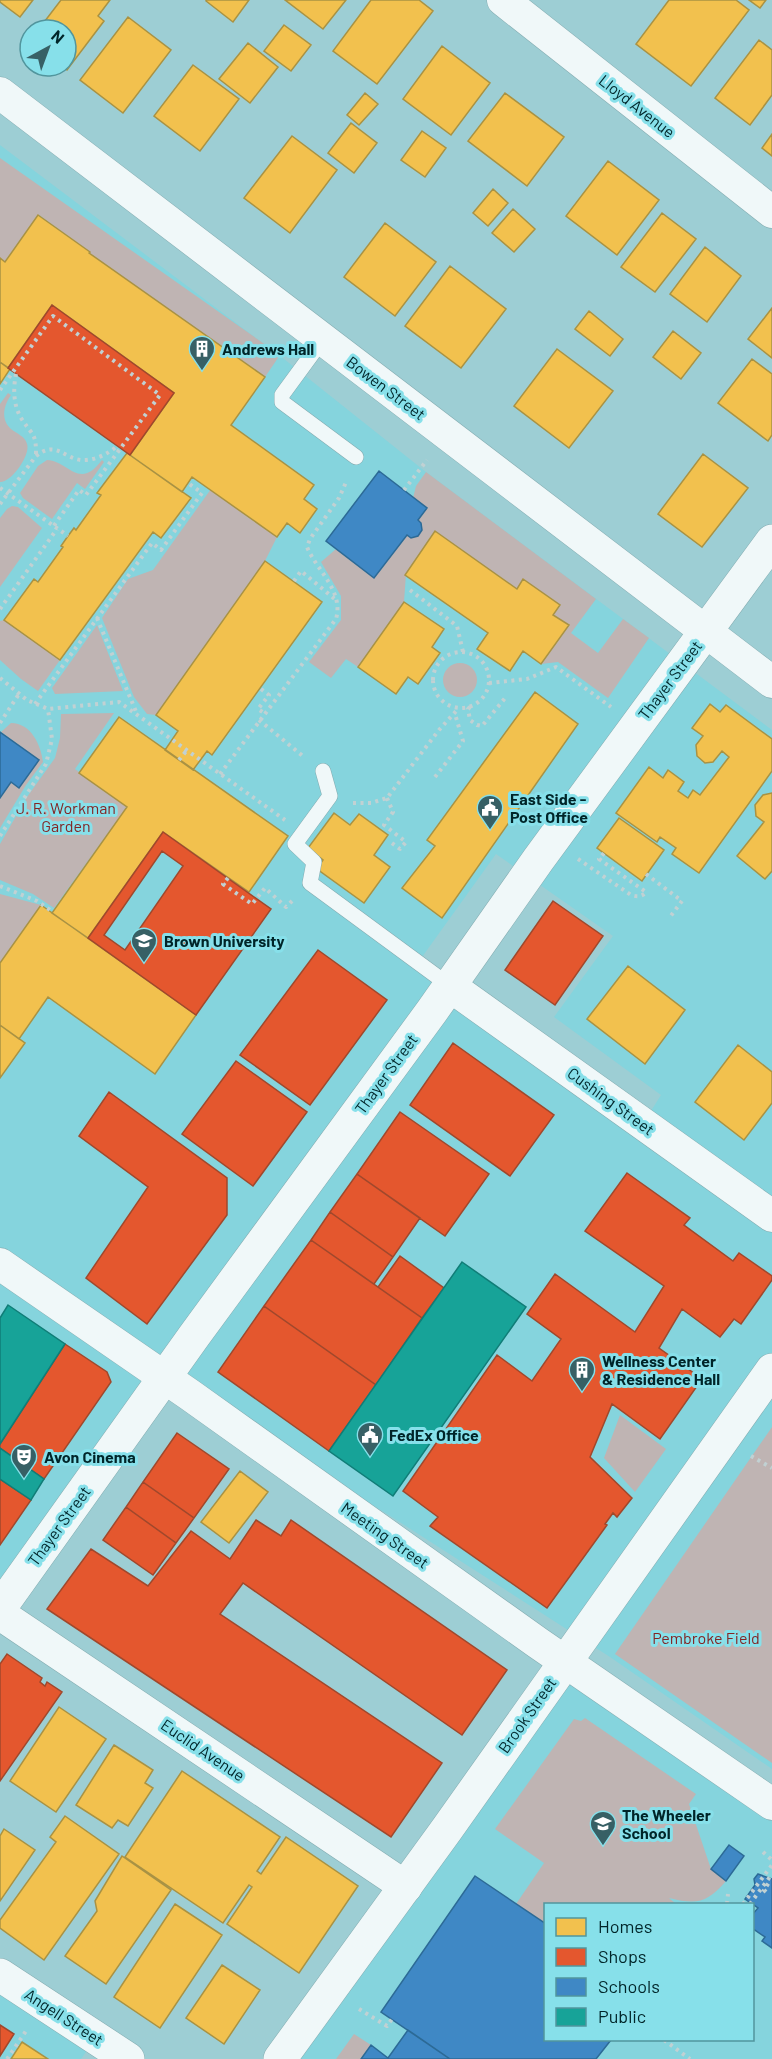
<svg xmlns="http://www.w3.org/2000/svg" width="772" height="2059" viewBox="0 0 772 2059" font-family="Barlow,sans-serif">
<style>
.built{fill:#85d4dd;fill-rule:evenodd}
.green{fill:#bfb4b3}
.homes{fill:#f2c14e;stroke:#a99243;stroke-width:1.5}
.shops{fill:#e4572e;stroke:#a0482c;stroke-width:1.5;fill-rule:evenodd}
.schools{fill:#3f88c5;stroke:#2c6a96;stroke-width:1.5}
.public{fill:#17a398;stroke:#107d77;stroke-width:1.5}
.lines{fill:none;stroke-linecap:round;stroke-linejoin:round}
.lane-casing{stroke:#84acb1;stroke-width:16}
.street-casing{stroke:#84acb1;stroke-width:33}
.secondary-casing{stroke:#84acb1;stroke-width:34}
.path{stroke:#c1d1d3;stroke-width:4;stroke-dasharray:3 4.5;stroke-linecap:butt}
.lane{stroke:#f0f8f9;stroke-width:15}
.street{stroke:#f0f8f9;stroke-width:32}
.secondary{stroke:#f0f8f9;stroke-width:33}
.labels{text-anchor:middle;stroke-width:6;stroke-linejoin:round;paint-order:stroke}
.street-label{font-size:16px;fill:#002529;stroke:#87e0ea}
.poi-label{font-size:16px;font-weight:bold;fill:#002529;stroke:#87e0ea;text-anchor:start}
.park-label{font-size:16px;fill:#832525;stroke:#87e0ea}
</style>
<rect width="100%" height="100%" fill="#9dced4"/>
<!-- built -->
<path class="built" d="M0,145L284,359L426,472L772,730V1769L610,1657L387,1514L172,1381L0,1615ZM496,854L613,936L554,1017L661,1095L637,1133L417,964Z
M565,1661L772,1804V2059H280ZM546,1904H752V2040H546Z
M0,1976L93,2042L81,2059H0Z"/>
<!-- green -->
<path class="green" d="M0,158L280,355L265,377L89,253L90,252L39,215L5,262L0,258Z
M8,393L11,395C4,405 0,419 11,429C17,434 25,436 27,444C31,455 11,483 0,482V404Z
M47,460C69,461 79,491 102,460L104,462L85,489L77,483L52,519L23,498L20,493L38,466Z
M426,472L596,599L571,633L598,653L623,619L649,638L608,698L558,662L541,664L568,626L553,615L523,580L517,589L406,574L404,602L358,667L346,659L331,678L309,662L341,620V596L321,562L336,549L374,578L407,535L411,538L417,536L422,530L421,523L418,520L427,508L413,498L416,486Z
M211,489L277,537L265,561L156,715L147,714L134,697L102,618L128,579L153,570Z
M12,506L18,507L42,528L0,587V518L7,509Z
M4,620L60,660L38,691L21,679L0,660V621Z
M97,625L123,691L55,694L52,688Z
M443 680a17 17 0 1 1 34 0a17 17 0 1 1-34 0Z
M114,713L75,769L127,807L54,908L33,894L0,880V844L27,797L55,758L60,738L61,714Z
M11,723C31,723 41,745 43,762L26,785L0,828V798L11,782L19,788L39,760L1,732Z
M0,894L41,905L0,963Z
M620,1415L666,1449L635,1492L604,1458Z
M772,1427V1763L615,1654Z
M585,1718L696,1794L689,1804L711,1869L726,1881C707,1903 697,1905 669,1898L676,1904H546L545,1924L516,1904L544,1863L495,1829L574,1719L581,1721Z
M354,2034L371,2045L361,2059H336Z"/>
<!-- homes -->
<path class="homes" d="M0,0H33L20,17L0,2Z
M61,0H110L98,16L104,21L67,70L62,66H66V30H38Z
M206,0H249L233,22L206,1Z
M285,0H346L323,29Z
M371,0H419L433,11L377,84L333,51Z
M669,0H736L749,10L691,86L636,44Z
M749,0H766L760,8Z
M128,17L171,50L123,113L80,80Z
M284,25L311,45L291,71L264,51Z
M759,40L772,50V95L750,125L715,98Z
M248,43L278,67L250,103L219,79Z
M442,46L490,83L451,135L403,99Z
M193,65L239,99L200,151L154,116Z
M365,93L378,104L359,125L347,115Z
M505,93L564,137L527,186L468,141Z
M351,123L377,143L354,173L328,153Z
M422,131L446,148L425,177L401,160Z
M772,134V156L762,148Z
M292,136L337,170L290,233L244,198Z
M608,161L659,200L617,255L566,216Z
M493,189L508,203L488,226L473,213Z
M513,209L535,229L514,252L492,233Z
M662,213L696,239L655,292L621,267Z
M38,215L90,252L89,253L265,377L231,425L314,485L304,499L317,509L300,533L287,523L277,537L192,477L182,492L130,455L174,393L52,305L8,368L0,362V258L5,262Z
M385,223L436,262L395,316L344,277Z
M705,247L741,276L707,322L670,294Z
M450,266L506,309L461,368L405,326Z
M772,308V358L748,339Z
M589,311L623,339L610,356L575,329Z
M673,331L701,353L681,379L653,357Z
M557,349L613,391L569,448L514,406Z
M752,359L772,374V435L768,441L718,403Z
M0,362L10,369L0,384Z
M127,453L191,498L161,538L153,532L60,660L4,620L34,579L38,582L63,547L61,546L68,536L74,528L76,530L101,495L97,493Z
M703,454L748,488L702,547L658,514Z
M435,531L517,589L523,579L560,605L553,615L569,625L541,664L523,651L510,671L477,649L488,633L405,575Z
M265,561L322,602L212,755L207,751L193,770L165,750L178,731L156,715Z
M404,602L444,629L432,647L440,653L418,684L408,677L396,694L358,667Z
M535,692L578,724L442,918L402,888L435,846L427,840Z
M710,704L720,712L726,705L772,739V771L699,873L672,854L676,848L660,837L657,842L616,813L649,767L663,778L668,770L684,782L678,791L688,798L693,790L700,795L729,757L722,751L713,762L705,763L697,756L696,745L703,736L692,728Z
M119,717L288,836L249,892L163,832L88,938L52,913L127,807L79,773Z
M772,793V871L765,879L737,856L764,822L756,816L755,805L763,795Z
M334,813L350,825L359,814L388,835L374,855L390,867L364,903L317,869L323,860L308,848Z
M619,818L664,850L642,881L597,848Z
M41,905L196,1015L155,1074L48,997L19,1039L0,1025V963Z
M628,966L685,1010L645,1064L587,1019Z
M0,1025L25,1043L0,1078Z
M738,1045L772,1072V1103L744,1140L695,1102Z
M240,1471L268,1492L229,1543L201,1522Z
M59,1707L106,1739L56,1812L10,1781Z
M114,1745L153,1770L145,1783L153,1788L128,1826L118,1820L112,1828L76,1805Z
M182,1771L280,1837L257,1871L261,1874L286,1837L358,1886L299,1973L227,1924L252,1887L249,1885L223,1923L125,1857Z
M65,1816L119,1854L44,1960L0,1928V1920L56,1842L50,1837Z
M4,1829L35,1850L0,1901V1836Z
M122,1856L171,1890L106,1984L65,1956L97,1911L95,1901Z
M175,1904L222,1935L160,2028L114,1997Z
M222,1965L260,1990L224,2044L186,2018Z
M22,2042L48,2059H11Z"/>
<!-- shops -->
<path class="shops" d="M52,305L174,393L130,455L8,368Z
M163,832L271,909L196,1015L88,938ZM162,851L183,866L125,950L104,935Z
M553,901L603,936L555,1005L505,970Z
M318,950L387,1000L310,1105L240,1055Z
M453,1043L554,1115L510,1176L410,1105Z
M236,1061L307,1112L253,1186L182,1134Z
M109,1092L227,1178V1215L147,1324L86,1278L148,1187L79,1136Z
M400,1112L489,1174L445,1236L357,1174Z
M627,1173L690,1218L684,1225L733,1261L739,1253L772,1276V1280L741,1324L734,1319L720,1337L682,1309L659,1348L702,1379L660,1439L612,1404L590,1457L632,1498L617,1517L613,1513L605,1524L607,1525L547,1608L430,1526L438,1517L403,1491L497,1355L532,1381L561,1339L527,1314L555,1274L635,1332L664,1286L585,1231Z
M357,1174L420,1218L393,1257L330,1212Z
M330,1212L393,1257L374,1284L311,1240Z
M311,1240L422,1318L376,1385L264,1306Z
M400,1256L444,1288L422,1318L378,1287Z
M264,1306L376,1385L329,1451L218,1372Z
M65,1344L107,1372L111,1382L44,1479L0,1448V1444Z
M177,1433L229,1469L194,1518L143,1482Z
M0,1479L31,1500L0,1545Z
M143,1482L194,1518L176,1543L126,1507Z
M126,1507L176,1543L153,1575L103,1540Z
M256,1520L281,1536L291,1520L507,1670L462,1735L243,1583L220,1614L442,1763L391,1837L47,1609L91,1549L148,1586L191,1531L230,1559Z
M7,1654L42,1678L40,1682L45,1686L47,1682L62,1692L0,1781V1664Z
M0,2025L14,2034L0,2056Z"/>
<!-- schools -->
<path class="schools" d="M379,471L427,508L418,520L421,523L422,530L418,536L411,538L407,535L374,578L326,541Z
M0,732L39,760L19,788L11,782L0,798Z
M729,1845L744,1856L726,1881L711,1869Z
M758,1874L772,1879V1948L762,1941L765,1937L752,1928V1915L758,1908L745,1899L755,1885L754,1879Z
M475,1876L546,1924V2040H611L596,2059H450L381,2012Z
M408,2030L450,2059H361L371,2045L388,2058Z"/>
<!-- public -->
<path class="public" d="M462,1262L526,1307L393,1496L329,1451Z
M8,1305L65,1344L0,1444V1318Z
M0,1448L44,1479L31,1500L0,1479Z"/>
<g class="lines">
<defs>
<path id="lane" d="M323,339L282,395V402L356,457
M323,771L330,796L295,844L314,862L310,883L450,986"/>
<path id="street" d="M503,0L772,212
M0,93L772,682
M450,986L772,1216
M0,1264L190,1395L538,1643L772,1804
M0,1614L406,1887"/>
<path id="secondary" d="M0,1608L194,1336L432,1011L538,860L772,541
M0,1975L128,2059
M280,2059L447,1829L772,1370"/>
</defs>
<!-- lane casing -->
<use href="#lane" class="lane-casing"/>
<!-- street casing -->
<use href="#street" class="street-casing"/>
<!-- secondary casing -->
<use href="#secondary" class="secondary-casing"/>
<!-- path -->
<path class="path" d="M16,374C13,389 13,407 23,421C34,437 36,434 36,455
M0,390L53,316L160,395L86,495L79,490L53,527
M0,488L68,536
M404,490L427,460
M0,504L36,456C56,440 63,458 81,460C94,461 108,454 117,446
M294,581L301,571L336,600
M410,590L457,626L463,652
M0,609L57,529
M97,618L137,714
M433 680a28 28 0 1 1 56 0a28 28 0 1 1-56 0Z
M0,678L27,700L48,709L119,702L285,820
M489,683L527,679L556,667L611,707
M261,689L269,695L258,709L264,713
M35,704L152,543L161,550L202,493L188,483
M470,707L468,709L470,720L477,725L482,726L506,697
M259,720L304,757
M0,723L19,694
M179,760L187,750
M220,774L336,619C344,591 317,571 307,547L310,539L339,498L347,480
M435,777L463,741L455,714
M387,798L393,812L384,825L406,842L400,849L389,841
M353,803H371L387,798L439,730L458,709
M0,836L46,764L52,739L48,709
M578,859L631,895C637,897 642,897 646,892L599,859L604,853
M646,874L682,901L670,917
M228,878L223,884L252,904L265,888L286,907L294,899
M0,886L37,901L53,912
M751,1456L772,1468
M763,1852L772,1860
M766,1892L764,1890L770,1881
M727,1904L728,1894
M743,1904L772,1865
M750,1904L772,1874
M359,2009L387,2026L392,2019
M664,2040L690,2059
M7,2059L26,2031"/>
<!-- lane -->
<use href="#lane" class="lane"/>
<!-- street -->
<use href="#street" class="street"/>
<!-- secondary -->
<use href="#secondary" class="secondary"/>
</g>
<!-- icons -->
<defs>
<symbol id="building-pin" viewBox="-11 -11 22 30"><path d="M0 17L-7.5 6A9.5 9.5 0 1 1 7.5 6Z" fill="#376065" stroke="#87e0ea"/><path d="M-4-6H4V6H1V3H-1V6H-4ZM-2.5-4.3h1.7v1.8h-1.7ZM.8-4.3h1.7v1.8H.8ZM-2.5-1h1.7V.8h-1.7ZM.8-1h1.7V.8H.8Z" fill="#fff"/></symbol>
<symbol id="civic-pin" viewBox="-11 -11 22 30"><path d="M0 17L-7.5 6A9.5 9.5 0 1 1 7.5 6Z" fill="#376065" stroke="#87e0ea"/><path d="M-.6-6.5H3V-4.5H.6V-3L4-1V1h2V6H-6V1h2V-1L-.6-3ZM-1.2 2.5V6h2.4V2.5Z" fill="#fff"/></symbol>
<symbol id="university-pin" viewBox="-11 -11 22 30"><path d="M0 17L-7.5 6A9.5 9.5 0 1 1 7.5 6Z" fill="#376065" stroke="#87e0ea"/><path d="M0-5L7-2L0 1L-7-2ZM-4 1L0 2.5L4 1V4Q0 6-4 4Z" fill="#fff"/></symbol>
<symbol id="theatre-pin" viewBox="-11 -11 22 30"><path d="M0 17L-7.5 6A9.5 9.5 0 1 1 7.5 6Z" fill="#376065" stroke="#87e0ea"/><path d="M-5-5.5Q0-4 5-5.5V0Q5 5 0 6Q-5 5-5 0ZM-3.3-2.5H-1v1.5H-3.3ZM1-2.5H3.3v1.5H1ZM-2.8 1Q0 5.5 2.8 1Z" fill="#fff"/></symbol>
<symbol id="school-pin" viewBox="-11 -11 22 30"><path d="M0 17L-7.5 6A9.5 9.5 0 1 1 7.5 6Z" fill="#376065" stroke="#87e0ea"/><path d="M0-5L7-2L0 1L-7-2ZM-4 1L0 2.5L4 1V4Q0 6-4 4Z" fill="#fff"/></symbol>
</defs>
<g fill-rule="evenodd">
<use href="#building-pin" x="187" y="334" width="30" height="40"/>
<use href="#civic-pin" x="475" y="793" width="30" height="40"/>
<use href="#university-pin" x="129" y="926" width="30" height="40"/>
<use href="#building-pin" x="567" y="1355" width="30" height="40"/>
<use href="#civic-pin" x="355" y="1420" width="30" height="40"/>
<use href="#theatre-pin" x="9" y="1442" width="30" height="40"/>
<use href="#school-pin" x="588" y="1809" width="30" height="40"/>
</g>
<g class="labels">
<!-- street labels -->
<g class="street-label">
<text transform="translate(637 106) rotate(38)" y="6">Lloyd Avenue</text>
<text transform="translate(386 388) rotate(37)" y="6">Bowen Street</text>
<text transform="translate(670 680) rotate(-53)" y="6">Thayer Street</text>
<text transform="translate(386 1074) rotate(-54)" y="6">Thayer Street</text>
<text transform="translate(611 1101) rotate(36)" y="6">Cushing Street</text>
<text transform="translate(59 1526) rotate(-54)" y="6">Thayer Street</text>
<text transform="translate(385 1535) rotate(35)" y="6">Meeting Street</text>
<text transform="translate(527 1715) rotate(-55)" y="6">Brook Street</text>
<text transform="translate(203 1750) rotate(34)" y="6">Euclid Avenue</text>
<text transform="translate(64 2017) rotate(33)" y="6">Angell Street</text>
</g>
<!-- poi labels -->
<g class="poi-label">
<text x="222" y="355">Andrews Hall</text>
<text x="510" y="805">East Side -<tspan x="510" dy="18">Post Office</tspan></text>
<text x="164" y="947">Brown University</text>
<text x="602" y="1367">Wellness Center<tspan x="602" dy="18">&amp; Residence Hall</tspan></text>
<text x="389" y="1441">FedEx Office</text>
<text x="44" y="1463">Avon Cinema</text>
<text x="622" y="1821">The Wheeler<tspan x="622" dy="18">School</tspan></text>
</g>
<!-- park labels -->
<g class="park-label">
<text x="66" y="814">J. R. Workman<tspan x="66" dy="18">Garden</tspan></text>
<text x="706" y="1644">Pembroke Field</text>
</g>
</g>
<!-- legend -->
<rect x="544" y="1903" width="210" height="138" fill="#87e0ea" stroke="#51959d" stroke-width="1.5"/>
<rect x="556" y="1918" width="30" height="18" fill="#f2c14e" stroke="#51959d" stroke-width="1.5"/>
<text x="598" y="1933" font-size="18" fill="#002529">Homes</text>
<rect x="556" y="1948" width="30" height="18" fill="#e4572e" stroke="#51959d" stroke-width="1.5"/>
<text x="598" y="1963" font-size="18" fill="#002529">Shops</text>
<rect x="556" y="1978" width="30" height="18" fill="#3f88c5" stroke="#51959d" stroke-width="1.5"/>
<text x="598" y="1993" font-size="18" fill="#002529">Schools</text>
<rect x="556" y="2008" width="30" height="18" fill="#17a398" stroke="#51959d" stroke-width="1.5"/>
<text x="598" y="2023" font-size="18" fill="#002529">Public</text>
<!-- north arrow -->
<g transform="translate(48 48) rotate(41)"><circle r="28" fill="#87e0ea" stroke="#51959d" stroke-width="1.5"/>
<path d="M0-4.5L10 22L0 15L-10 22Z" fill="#376065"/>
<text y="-9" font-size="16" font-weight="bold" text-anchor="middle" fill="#002529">N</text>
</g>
</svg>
